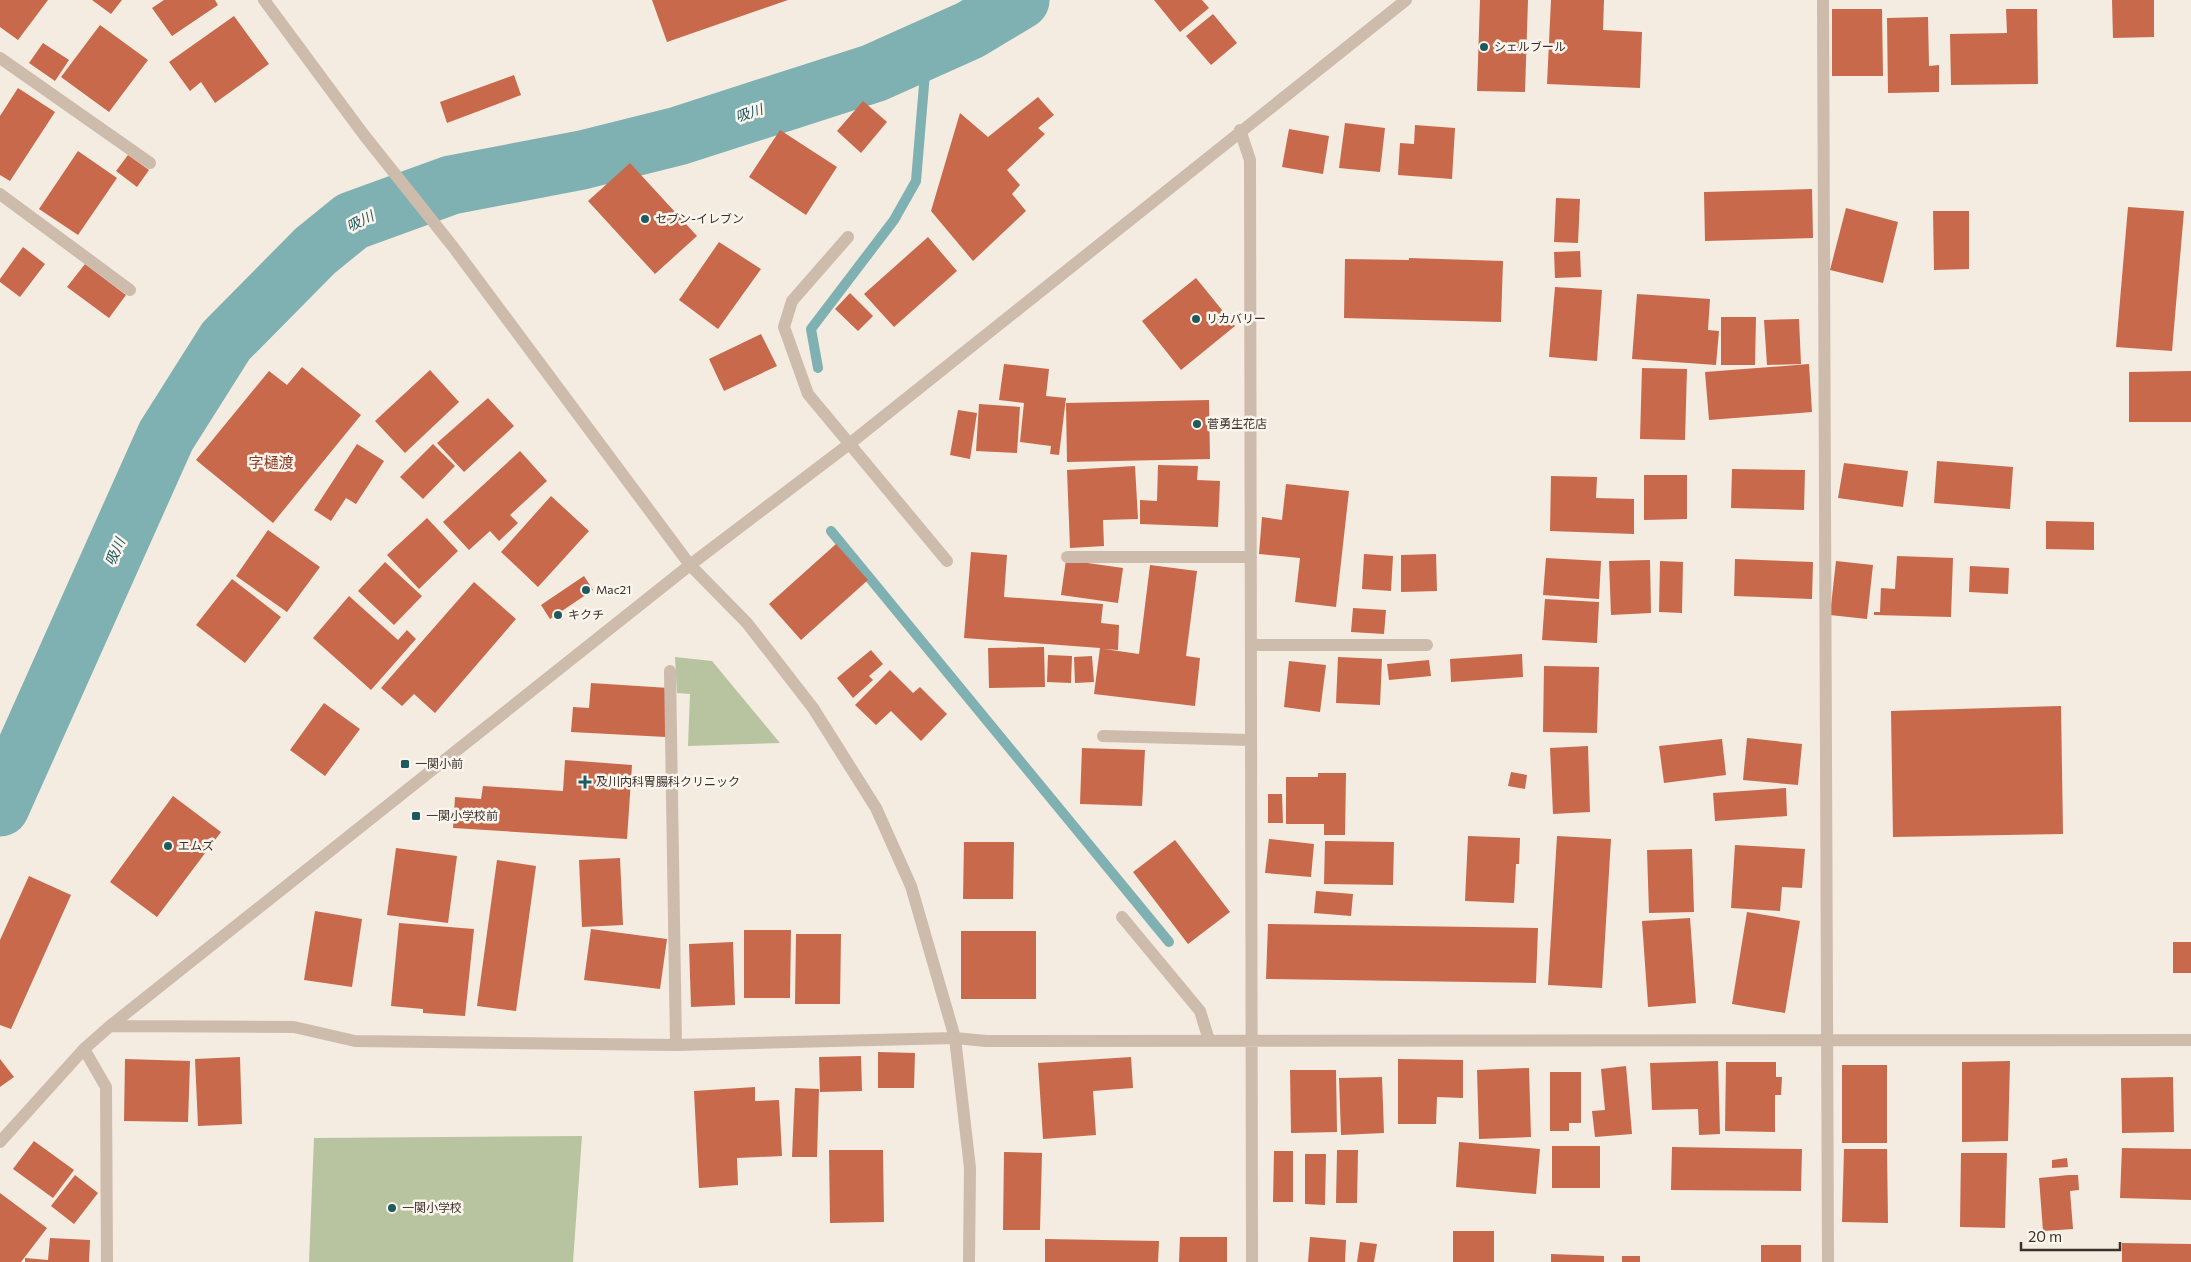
<svg xmlns="http://www.w3.org/2000/svg" width="2191" height="1262" viewBox="0 0 2191 1262" font-family="Commissioner,'Noto Sans JP',sans-serif">
<style>
.green{fill:#b8c4a0}
.lines{fill:none;stroke-linecap:round;stroke-linejoin:round}
.stream{stroke:#7fb0b2;stroke-width:10}
.river{stroke:#7fb0b2;stroke-width:59}
.building{fill:#c8694b}
.minor{stroke:#cdbbac;stroke-width:12}
.poi-dot{fill:#1f5a5e;stroke:#fbf5ee;stroke-width:2}
.labels{text-anchor:middle;stroke-width:5;stroke-linejoin:round;paint-order:stroke}
.poi-label{font-size:12px;fill:#3b302b;stroke:#fbf5ee;text-anchor:start}
.water-label{font-size:14px;font-style:italic;fill:#1f5a5e;stroke:#fbf5ee}
.quarter-label{font-size:15px;fill:#8c3b22;stroke:#fbf5ee}
</style>
<rect width="100%" height="100%" fill="#f4ebe1"/>
<!-- green -->
<path class="green" d="M675,657L712,661L780,743L688,746L690,694L677,693Z
M582,1136L573,1262H309L314,1138Z"/>
<g class="lines">
<!-- stream -->
<path class="stream" d="M818,368L811,329L894,220L916,181L927,49
M831,531L1169,942"/>
<!-- river -->
<path class="river" d="M0,807L166,436L226,341L315,251L352,221L451,185L582,160L678,136L874,73L970,30L1020,0"/>
</g>
<!-- building -->
<path class="building" d="M0,0H48L18,40L0,27Z
M92,0H122L111,14Z
M164,0H215L218,5L172,36L152,8Z
M652,0H788L667,42Z
M1154,0H1202L1209,8L1180,32Z
M1480,0H1528L1525,92L1477,91Z
M1551,0H1604L1603,30L1642,32L1640,88L1547,84Z
M2112,0H2154V37L2113,38Z
M1832,9H1882L1883,76H1832Z
M2006,9H2037L2038,84L1951,85L1950,34L2007,33Z
M1213,14L1237,43L1211,65L1186,36Z
M234,16L269,64L215,103L201,82L190,91L169,62Z
M1928,17L1929,66L1939,65V92L1888,93L1887,18Z
M100,25L148,60L109,112L61,77Z
M43,43L69,60L55,81L29,63Z
M514,75L521,95L447,123L440,102Z
M18,88L55,112L10,181L0,175V116Z
M1038,97L1054,115L1038,128L1045,134L1007,170L1020,185L1012,194L1026,211L973,261L931,211L960,113L988,137Z
M863,101L887,122L861,153L837,131Z
M1345,123L1385,128L1380,172L1339,168Z
M1415,125L1455,128L1452,179L1398,175L1400,143L1414,144Z
M1289,129L1329,136L1323,174L1282,167Z
M780,130L837,167L806,215L749,177Z
M78,151L117,178L78,235L39,209Z
M128,155L149,170L137,187L116,171Z
M630,163L697,236L655,274L588,201Z
M1812,189L1813,238L1705,241L1704,192Z
M1556,198L1580,199L1578,243L1554,242Z
M2128,207L2184,211L2172,351L2116,347Z
M1846,208L1898,222L1883,283L1830,270Z
M1933,211H1969V269L1934,270Z
M928,237L957,271L894,327L864,294Z
M719,242L761,269L718,329L679,300Z
M23,247L45,264L20,297L0,282V279Z
M1580,251L1581,277L1555,278L1554,252Z
M1409,258L1503,261L1501,322L1344,318L1345,259L1409,260Z
M85,264L126,295L109,318L67,287Z
M1196,278L1235,326L1181,370L1142,321Z
M1555,287L1602,290L1597,361L1549,357Z
M850,293L873,316L858,331L835,309Z
M1637,294L1710,299L1708,330L1719,331L1716,365L1632,359Z
M1721,317H1756L1755,365H1721Z
M1799,319L1801,364L1767,365L1764,320Z
M761,334L777,366L724,391L709,359Z
M1004,364L1049,369L1046,396L1066,398L1059,455L1050,454L1051,446L1020,442L1024,403L999,400Z
M1809,364L1812,412L1709,420L1705,372Z
M302,367L361,415L273,523L196,460L269,371L287,385Z
M1642,368L1687,369L1685,440L1640,439Z
M430,370L459,402L405,453L375,421Z
M2191,371V422H2129V372Z
M488,398L514,426L464,472L437,443Z
M1209,400L1210,459L1067,462L1066,403Z
M979,404L1020,407L1017,453L976,451Z
M958,410L977,413L970,459L950,455Z
M357,444L384,461L356,504L346,498L331,521L314,510Z
M433,444L455,466L423,499L400,477Z
M520,451L547,481L510,515L518,523L499,541L490,531L469,550L443,522Z
M1937,461L2013,467L2010,509L1934,503Z
M1844,463L1908,471L1903,507L1838,498Z
M1158,465L1198,466L1197,480L1220,481L1218,527L1140,524V500L1157,501Z
M1135,466L1138,519L1103,520L1104,546L1070,548L1067,470Z
M1732,469L1805,470L1804,510L1731,508Z
M1644,475H1687V519L1644,520Z
M1551,476L1597,477L1596,498L1634,499V534L1550,531Z
M1286,484L1349,491L1336,607L1295,602L1300,558L1259,554L1262,517L1282,520Z
M551,496L589,531L538,587L501,552Z
M427,518L458,551L419,589L387,555Z
M2046,521L2094,522V550L2046,549Z
M268,530L320,567L287,612L236,576Z
M836,544L868,580L801,640L769,604Z
M971,552L1007,555L1004,597L1103,604L1101,623L1119,625L1118,650L1104,649L1139,654L1150,565L1197,571L1186,656L1200,658L1195,706L1094,694L1100,648L964,638Z
M1364,554L1393,556L1391,591L1362,589Z
M1436,554L1437,591L1401,592V555Z
M1897,556L1953,558L1951,617L1874,615V612H1880L1881,588L1895,589Z
M1546,558L1601,561L1599,599L1543,595Z
M1735,559L1813,562L1812,599L1734,596Z
M1066,560L1123,568L1118,603L1061,595Z
M1650,560L1651,613L1611,615L1609,561Z
M1660,561L1683,562L1682,613L1659,612Z
M1836,561L1873,565L1867,619L1830,615Z
M385,562L422,596L394,625L358,591Z
M1970,566L2009,568L2008,594L1969,592Z
M584,576L593,590L550,619L541,605Z
M232,579L281,617L245,663L196,625Z
M474,582L516,619L435,713L414,694L402,706L381,688Z
M349,596L398,640L407,630L416,639L371,690L313,638Z
M1545,599L1599,602L1597,643L1542,640Z
M1353,608L1386,610L1384,634L1351,632Z
M1044,647L1045,687L989,688L988,648Z
M871,650L883,664L869,676L873,680L853,698L837,678Z
M1522,654L1523,677L1451,682L1450,659Z
M1048,655L1072,656L1071,683L1047,682Z
M1092,656L1094,682L1075,683L1074,657Z
M1338,657L1382,659L1380,705L1336,703Z
M1429,660L1431,676L1389,680L1387,664Z
M1289,661L1326,665L1320,712L1284,707Z
M1544,666L1599,667L1597,733L1543,732Z
M890,670L913,693L920,687L947,714L921,741L891,711L876,725L855,705Z
M591,683L669,688L666,737L571,732L573,707L589,708Z
M324,703L360,729L325,776L290,750Z
M2061,706L2063,834L1893,837L1891,711Z
M1747,738L1802,744L1798,785L1743,780Z
M1722,739L1726,775L1664,783L1659,746Z
M1588,746L1590,812L1553,814L1550,748Z
M1082,748L1145,750L1142,806L1080,804Z
M565,760L632,765L627,839L453,828L455,797L481,799L483,786L563,791Z
M1511,772L1527,775L1525,789L1508,786Z
M1318,773H1346L1345,835H1324V824H1286V777H1318Z
M1786,788L1787,816L1715,821L1713,793Z
M1268,794H1282L1283,823H1268Z
M173,796L221,832L157,917L110,882Z
M1468,836L1520,838L1519,864H1516L1514,903L1465,901Z
M1557,836L1611,839L1602,988L1548,985Z
M1269,839L1314,844L1311,877L1265,873Z
M1175,840L1230,912L1188,944L1133,872Z
M1325,841L1394,842L1393,885L1324,884Z
M964,842H1014L1013,899H963Z
M1735,845L1805,849L1802,888L1782,887L1780,911L1731,908Z
M396,848L457,856L448,923L387,915Z
M1692,849L1694,912L1649,913L1647,850Z
M620,858L623,925L582,927L579,860Z
M497,860L536,866L516,1011L477,1006Z
M29,876L71,895L11,1029L0,1025V940Z
M1316,891L1353,894L1351,916L1314,913Z
M315,911L362,919L352,987L304,980Z
M1747,912L1800,921L1785,1013L1732,1004Z
M1690,918L1696,1003L1648,1007L1642,921Z
M399,923L474,929L465,1016L423,1013V1009L391,1006Z
M1268,924L1538,928L1536,983L1266,979Z
M591,929L667,939L660,989L584,980Z
M744,930H791L790,998H744Z
M961,931H1036V999H961Z
M796,934H841L840,1004H795Z
M733,942L735,1005L691,1007L689,944Z
M2173,942H2191V973H2173Z
M878,1052L915,1053L914,1088H878Z
M861,1056L862,1091L820,1092L819,1057Z
M240,1057L242,1124L198,1126L195,1059Z
M1131,1057L1133,1088L1093,1091L1096,1135L1043,1139L1038,1063Z
M0,1059L14,1077L0,1087Z
M125,1059L190,1061L188,1122L124,1121Z
M1398,1059L1463,1060V1098L1437,1097L1436,1124H1398Z
M1718,1061L1720,1134L1699,1135L1698,1109L1652,1110L1650,1063Z
M2010,1061L2008,1141L1962,1142V1062Z
M1726,1062H1776V1077H1782L1781,1095H1775V1132L1725,1131Z
M1842,1065H1887V1143H1842Z
M1626,1066L1632,1134L1595,1137L1592,1111L1605,1110L1601,1069Z
M1529,1068L1531,1137L1479,1139L1477,1070Z
M1290,1070H1336L1337,1132L1291,1133Z
M1550,1072H1581V1123H1569V1131H1550Z
M1382,1077L1384,1133L1341,1135L1339,1078Z
M2173,1077L2174,1132L2122,1133L2121,1078Z
M755,1087V1101L779,1100L782,1156L737,1158L738,1185L699,1188L694,1091Z
M795,1088L819,1089L817,1157H792Z
M34,1141L74,1170L53,1198L13,1169Z
M1459,1142L1540,1149L1536,1194L1456,1187Z
M1552,1146H1600V1188H1552Z
M1672,1147L1802,1149L1801,1191L1671,1190Z
M2122,1148L2191,1149V1200L2120,1198Z
M1844,1149H1887L1888,1223L1842,1222Z
M829,1150H883L884,1222L830,1223Z
M1337,1150H1358L1357,1203H1336Z
M1274,1151H1293V1202H1273Z
M1004,1152L1042,1153L1040,1230H1003Z
M1961,1153H2007L2005,1228L1960,1227Z
M1305,1154H1326L1325,1205L1305,1204Z
M2067,1158L2068,1167L2052,1168V1160Z
M75,1175L98,1193L74,1224L51,1206Z
M2069,1175H2078L2079,1190L2070,1191L2073,1229L2043,1231L2039,1178Z
M0,1193L47,1228L21,1262H0Z
M1453,1231H1494V1262H1453Z
M1180,1237H1227V1262H1179Z
M1310,1237L1346,1240L1345,1262H1308Z
M50,1238L90,1240L89,1262H25V1258L48,1260Z
M1045,1239L1159,1241L1158,1262H1045Z
M1360,1242L1377,1244L1374,1262H1357Z
M2122,1243L2191,1244V1262H2122Z
M1761,1245H1801V1262H1761Z
M1551,1254L1604,1256V1262H1551Z
M1622,1256H1640V1262H1622Z"/>
<g class="lines">
<!-- minor -->
<path class="minor" d="M264,0L364,135L454,248L690,565L747,623L813,708L876,808L911,886L955,1038L970,1168L969,1262
M1823,0L1828,1262
M0,58L150,163
M1240,130L1250,160L1252,1262
M0,194L130,290
M848,237L792,301L784,327L808,394L947,561
M1067,557H1251
M1251,645H1427
M670,671L676,1045
M1103,736L1251,740
M1122,917L1200,1011L1209,1040
M110,1026L294,1027L355,1041L676,1045L955,1038L986,1041L2191,1040
M84,1049L106,1087L107,1262
M0,1142L84,1049L110,1026L690,565L848,445L1406,0"/>
</g>
<!-- markers -->
<g class="poi-dot">
<circle cx="1484" cy="47" r="5"/>
<circle cx="645" cy="219" r="5"/>
<circle cx="1196" cy="319" r="5"/>
<circle cx="1197" cy="424" r="5"/>
<circle cx="586" cy="590" r="5"/>
<circle cx="558" cy="615" r="5"/>
<rect x="400" y="759" width="10" height="10" rx="2.5"/>
<path d="M582.5 774.5h5v5h5v5h-5v5h-5v-5h-5v-5h5z"/>
<rect x="411" y="811" width="10" height="10" rx="2.5"/>
<circle cx="168" cy="846" r="5"/>
<circle cx="392" cy="1208" r="5"/>
</g>
<g class="labels">
<!-- poi labels -->
<g class="poi-label">
<text x="1494" y="51">シェルブール</text>
<text x="655" y="223">セブン-イレブン</text>
<text x="1206" y="323">リカバリー</text>
<text x="1207" y="428">菅勇生花店</text>
<text x="596" y="594">Mac21</text>
<text x="568" y="619">キクチ</text>
<text x="415" y="768">一関小前</text>
<text x="596" y="786">及川内科胃腸科クリニック</text>
<text x="426" y="820">一関小学校前</text>
<text x="178" y="850">エムズ</text>
<text x="402" y="1212">一関小学校</text>
</g>
<!-- water labels -->
<g class="water-label">
<text transform="translate(749 113) rotate(-18)" y="5">吸川</text>
<text transform="translate(360 221) rotate(-26)" y="5">吸川</text>
<text transform="translate(115 552) rotate(-66)" y="5">吸川</text>
</g>
<!-- quarter labels -->
<g class="quarter-label">
<text x="271" y="468">字樋渡</text>
</g>
</g>
<!-- scale -->
<path d="M2021 1242v8h99v-8" fill="none" stroke="#3b302b" stroke-width="2.5"/>
<text x="2028" y="1242" font-size="15" fill="#3b302b" stroke="#fbf5ee" stroke-width="4" paint-order="stroke">20 m</text>
</svg>
